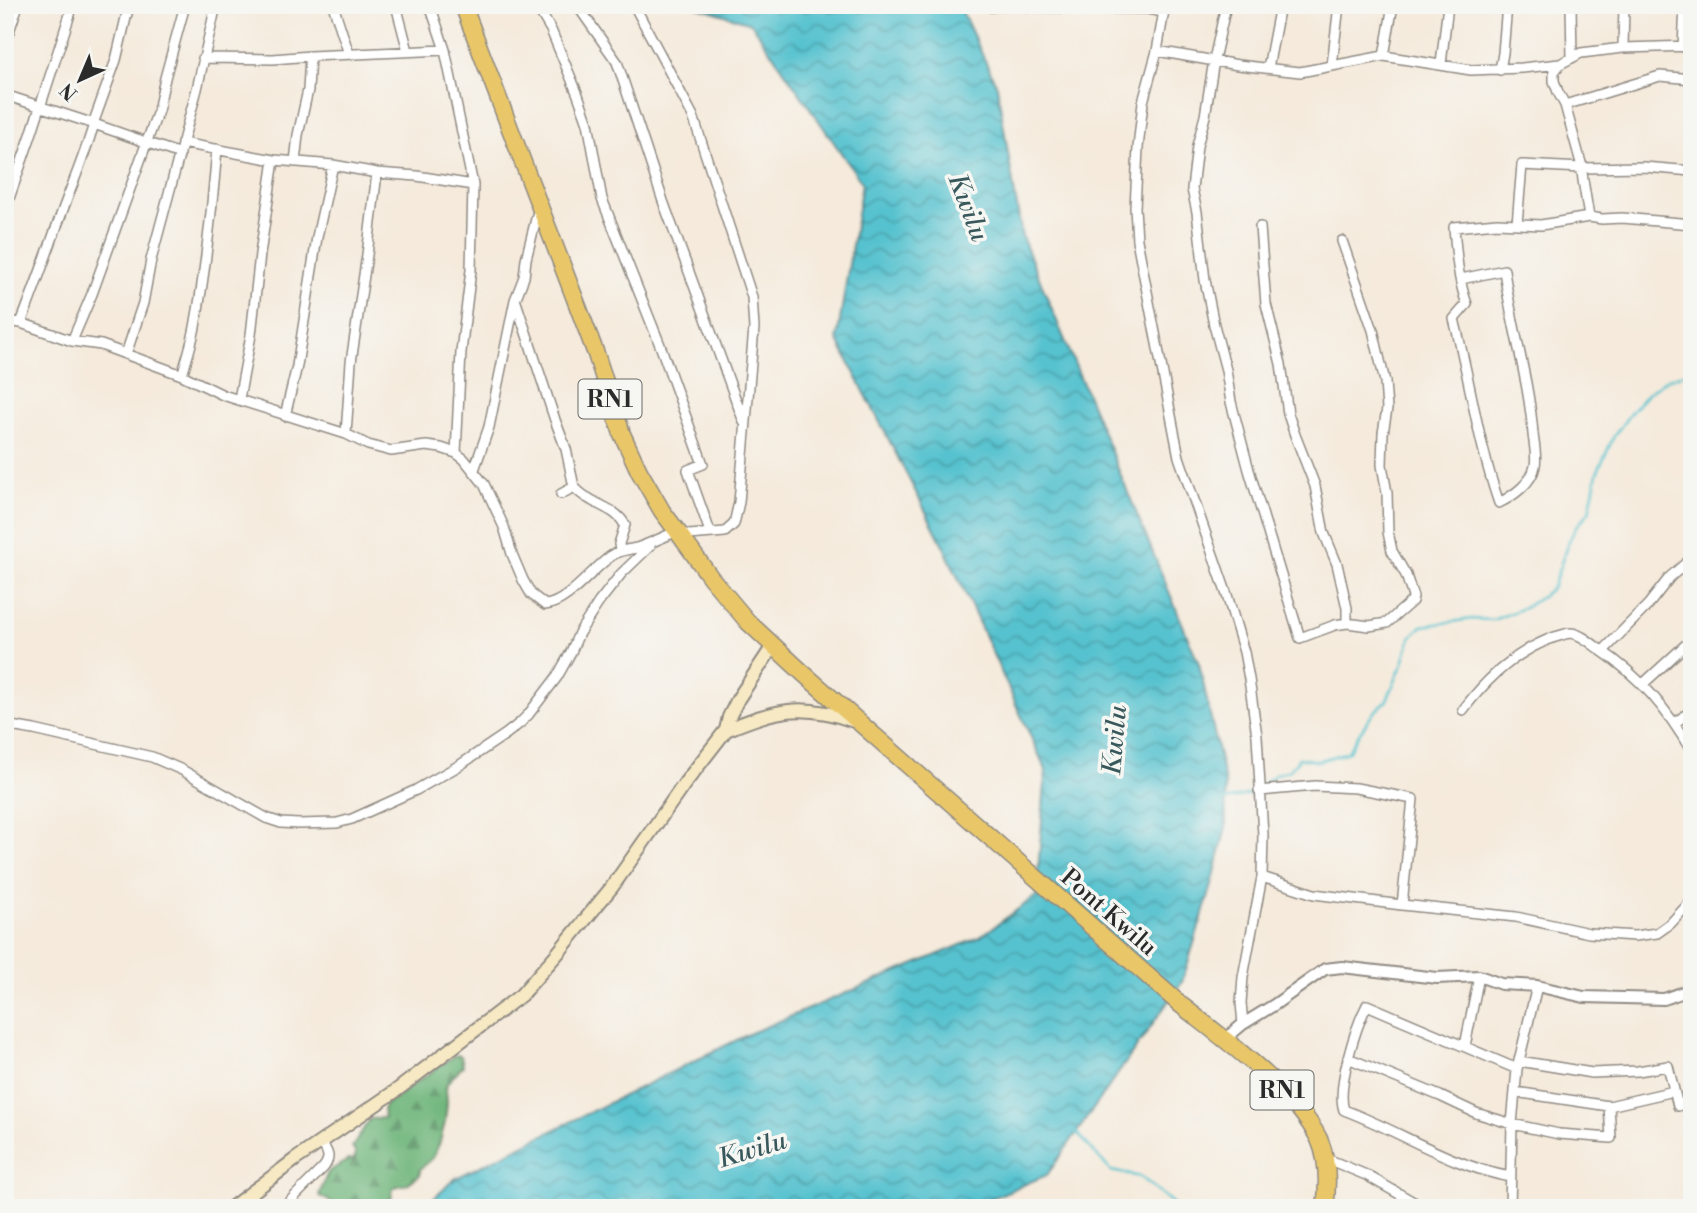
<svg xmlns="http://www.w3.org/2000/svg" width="1697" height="1213" viewBox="0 0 1697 1213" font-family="'Libre Bodoni',serif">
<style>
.forest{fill:url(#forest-firs);stroke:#4d7054;stroke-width:2}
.water{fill:url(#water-waves);stroke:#40767d;stroke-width:2}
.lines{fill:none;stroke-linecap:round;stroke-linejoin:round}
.stream{stroke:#56c2cf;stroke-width:2.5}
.minor-casing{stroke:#908a83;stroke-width:12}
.tertiary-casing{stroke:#908a83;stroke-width:14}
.secondary-casing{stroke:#908a83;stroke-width:16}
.trunk-casing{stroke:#908a83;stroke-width:19}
.minor{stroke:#fff;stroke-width:9}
.tertiary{stroke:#fff;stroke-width:10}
.secondary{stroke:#f6e9c3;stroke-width:12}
.trunk{stroke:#e9c769;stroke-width:16}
.labels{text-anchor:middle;stroke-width:7;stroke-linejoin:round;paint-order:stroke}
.shield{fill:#f6f6f2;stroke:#686867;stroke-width:2}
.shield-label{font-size:23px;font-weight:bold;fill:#2b2b2b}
.street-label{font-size:24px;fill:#2b2b2b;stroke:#f6f6f2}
.water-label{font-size:26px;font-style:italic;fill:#38585c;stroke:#f6f6f2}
</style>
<defs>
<pattern id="forest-firs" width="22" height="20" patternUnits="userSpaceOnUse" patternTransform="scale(1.75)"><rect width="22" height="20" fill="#6fb67c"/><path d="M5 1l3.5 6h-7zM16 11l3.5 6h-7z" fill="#5b9466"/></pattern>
<pattern id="water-waves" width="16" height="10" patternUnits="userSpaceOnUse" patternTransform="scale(1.75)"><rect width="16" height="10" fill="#56c2cf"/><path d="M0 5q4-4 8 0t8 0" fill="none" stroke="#479ea8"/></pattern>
</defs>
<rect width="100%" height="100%" fill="#f6f6f2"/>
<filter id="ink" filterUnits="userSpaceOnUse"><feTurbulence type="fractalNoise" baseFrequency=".0143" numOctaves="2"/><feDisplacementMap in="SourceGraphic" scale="14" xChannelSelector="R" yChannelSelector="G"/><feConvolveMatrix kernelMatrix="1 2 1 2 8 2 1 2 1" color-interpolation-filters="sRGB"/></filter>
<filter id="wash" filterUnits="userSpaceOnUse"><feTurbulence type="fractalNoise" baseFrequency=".00686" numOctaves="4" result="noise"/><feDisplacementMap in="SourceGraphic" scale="28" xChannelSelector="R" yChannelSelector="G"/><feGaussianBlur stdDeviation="1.57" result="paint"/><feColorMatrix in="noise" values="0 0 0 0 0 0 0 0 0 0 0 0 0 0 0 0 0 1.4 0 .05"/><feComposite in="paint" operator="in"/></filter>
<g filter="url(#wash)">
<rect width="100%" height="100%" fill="#f5eadb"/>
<!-- forest -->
<path class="forest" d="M458,1055L461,1056L463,1066L447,1083L446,1089L447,1103L445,1122L440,1142L433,1158L420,1169V1175L407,1184L394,1187C390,1195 391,1200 394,1208H359L356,1203C343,1213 331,1202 319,1195L328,1172L350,1159L353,1161L356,1154L352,1147C359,1138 363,1128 370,1119L384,1118L383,1109L386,1104L454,1056Z"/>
<!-- water -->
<path class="water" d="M692,5H959L997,86L1022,237L1199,664L1225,783L1226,827L1212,885L1182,982L1047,1175L968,1208H423L456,1178L751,1033L980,937L1036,896L1046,770L944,547L837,339L862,183L751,23Z"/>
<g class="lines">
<!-- stream -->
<path class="stream" d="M1264,784L1276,774L1290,770L1299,758L1318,761L1348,752L1358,735L1374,712L1386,702L1403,663L1411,637L1422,626L1472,619L1493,620L1526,607L1541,597L1553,587L1568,543L1576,527L1589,512L1597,473L1614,436L1632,411L1649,392L1667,379L1692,371
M1222,801L1250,794L1255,789
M1075,1131L1111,1171L1141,1177L1178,1208"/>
</g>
</g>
<g filter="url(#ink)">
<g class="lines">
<defs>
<path id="minor" d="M333,5L349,54
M396,5L408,51
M430,5L445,50L473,185L471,270L461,352L456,453
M536,5L551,30L578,95L588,123L602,199L660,345L703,464L688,470L710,532
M577,5L617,62L663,201L744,422
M1014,5L1032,7L1148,9L1163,12
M1165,5L1157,51L1143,102L1138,148L1135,208L1137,240L1179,457L1227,595L1244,652L1249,679L1257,736L1263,835L1262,877L1243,977L1241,1003L1243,1024
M1226,5L1214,60L1205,116L1197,146L1192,189L1197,212L1205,280L1214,325L1226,370L1231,402L1249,470L1300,638L1335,625L1347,623L1369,626L1387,623L1412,601L1413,597L1406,575L1392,551L1388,532L1387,493L1382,465L1383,433L1387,409L1385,382L1373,330L1342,241
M1571,5L1572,58
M991,7L1005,5
M5,43L18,5
M1683,47L1685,5
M1623,48L1624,5
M1157,51L1238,65L1300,72L1384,56L1471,70L1522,68L1560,64L1581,53L1623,48L1692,46
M1384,56L1393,5
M203,58L273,59L310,56L445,50
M1441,64L1448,5
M1560,64L1554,72V81L1558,92L1565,105L1581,163L1583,180L1589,217
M1332,65L1339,5
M1268,68L1280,5
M1500,70L1503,53L1507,5
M5,95L94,124L180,154
M1565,105L1660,76L1692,79
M93,124L116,60L129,5
M182,143L274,160L333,165L377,173L417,176L473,185
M295,162L298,135L308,90L310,56
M5,210L31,135L73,5
M1517,224L1522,165L1582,168L1644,167L1692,171
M1260,227L1266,304L1281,364L1288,414L1295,435L1315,486L1324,533L1337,564L1347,608V623
M1461,279L1504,270C1511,325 1529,379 1533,434C1534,444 1537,456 1535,466C1532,483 1513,496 1499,503C1478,443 1470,380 1454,319L1467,304C1458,280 1456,252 1454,227L1497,223L1541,225L1589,217L1602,219L1622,218L1692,224
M516,302L555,420L566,449L574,487
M5,321L21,323L72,341L101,345L182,375L223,395L346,434L368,445L391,451L426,446L441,448L456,453L464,459L484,484L504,527L512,554L523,580L531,594L545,605C568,603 592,569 611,556C619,550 627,550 637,548C651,543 664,537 677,531L689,535L725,532L734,524L739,502L754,328L752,297L693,116L634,5
M21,323C38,280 53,235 70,191C79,168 87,147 94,124
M72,341L92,294L158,111L165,78L185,5
M126,354L143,303L151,260L197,89L216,5
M182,375C187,359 192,343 195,327C206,268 212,209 217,149
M239,399L251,335L260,254L274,160
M285,416L297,366L317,237L333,165
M346,434L351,362L367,255L377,173
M474,470L489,427L515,300L524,277L526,259L539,207
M561,494L574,487C578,491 583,496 588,498C601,507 617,510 625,525L619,544L620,551
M1603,651L1648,605L1670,577L1692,558
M1643,684L1692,639
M1463,710C1487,678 1518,650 1555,637C1560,636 1566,633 1571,633C1581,634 1591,643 1599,649C1641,677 1667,709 1692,752
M1675,723L1692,710
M5,725L34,730L152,757L182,770L266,818L281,823L298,824L337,823L352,819L416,790L460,765L506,734L520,723L528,715L557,677L571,652L579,633L599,602L621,574L650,546
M1259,791L1315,786L1356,788L1413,799L1402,905
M1262,877L1314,894L1402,905L1516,917L1589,933L1635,936L1657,933L1671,923L1692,900
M1465,1046L1479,976
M1348,1058L1440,1096L1476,1113L1512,1124L1559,1134L1611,1138L1609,1106
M1519,1061L1592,1073L1638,1071L1668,1066L1678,1106L1692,1099
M1515,1092L1609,1106L1674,1091
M1325,1158L1366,1175L1424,1208
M1510,1177C1451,1166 1400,1131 1344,1110C1336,1088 1356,1026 1367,1005L1517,1069
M283,1208L324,1167C331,1157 328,1153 322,1143
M1510,1208L1512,1124L1517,1069L1537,986"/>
<path id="tertiary" d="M1224,1040L1243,1024L1274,1005L1325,969L1342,967L1437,978L1479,976L1501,984L1537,986L1584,997L1664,999L1692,989"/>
<path id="secondary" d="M726,730C775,710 802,702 854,721
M231,1208L296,1159L397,1090L521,995L557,954L612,887L685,783L726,730L729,717L738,699L773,646"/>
<path id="trunk" d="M463,5L596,354L622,434L639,471L662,511L677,531L711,578L748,622L803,673L1181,1005C1225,1040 1294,1089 1319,1139C1328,1159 1328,1186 1325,1208"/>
</defs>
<!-- minor casing -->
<use href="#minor" class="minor-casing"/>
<!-- tertiary casing -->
<use href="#tertiary" class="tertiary-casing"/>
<!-- secondary casing -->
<use href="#secondary" class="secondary-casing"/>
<!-- trunk casing -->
<use href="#trunk" class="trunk-casing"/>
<!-- minor -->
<use href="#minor" class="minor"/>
<!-- tertiary -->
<use href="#tertiary" class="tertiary"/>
<!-- secondary -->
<use href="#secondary" class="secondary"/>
<!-- trunk -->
<use href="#trunk" class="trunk"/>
</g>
</g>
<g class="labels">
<!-- shield labels -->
<g class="shield">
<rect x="578.5" y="379.5" width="63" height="39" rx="5"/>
<rect x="1250.5" y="1070.5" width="63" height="39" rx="5"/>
</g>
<g class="shield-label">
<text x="610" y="407">RN1</text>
<text x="1282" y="1098">RN1</text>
</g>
<!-- street labels -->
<g class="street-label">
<text transform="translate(1109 912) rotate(41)" y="8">Pont Kwilu</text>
</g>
<!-- water labels -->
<g class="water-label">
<text transform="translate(969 207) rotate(69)" y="9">Kwilu</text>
<text transform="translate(1114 740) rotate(-85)" y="9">Kwilu</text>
<text transform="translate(752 1149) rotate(-17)" y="9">Kwilu</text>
</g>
</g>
<!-- margin -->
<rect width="1697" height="1213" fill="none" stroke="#f6f6f2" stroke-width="28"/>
<!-- north arrow -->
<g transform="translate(80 80) rotate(224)" stroke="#f6f6f2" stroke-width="5" paint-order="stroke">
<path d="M0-5L12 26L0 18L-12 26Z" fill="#2b2b2b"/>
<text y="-10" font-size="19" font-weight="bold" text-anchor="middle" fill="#2b2b2b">N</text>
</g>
</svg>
